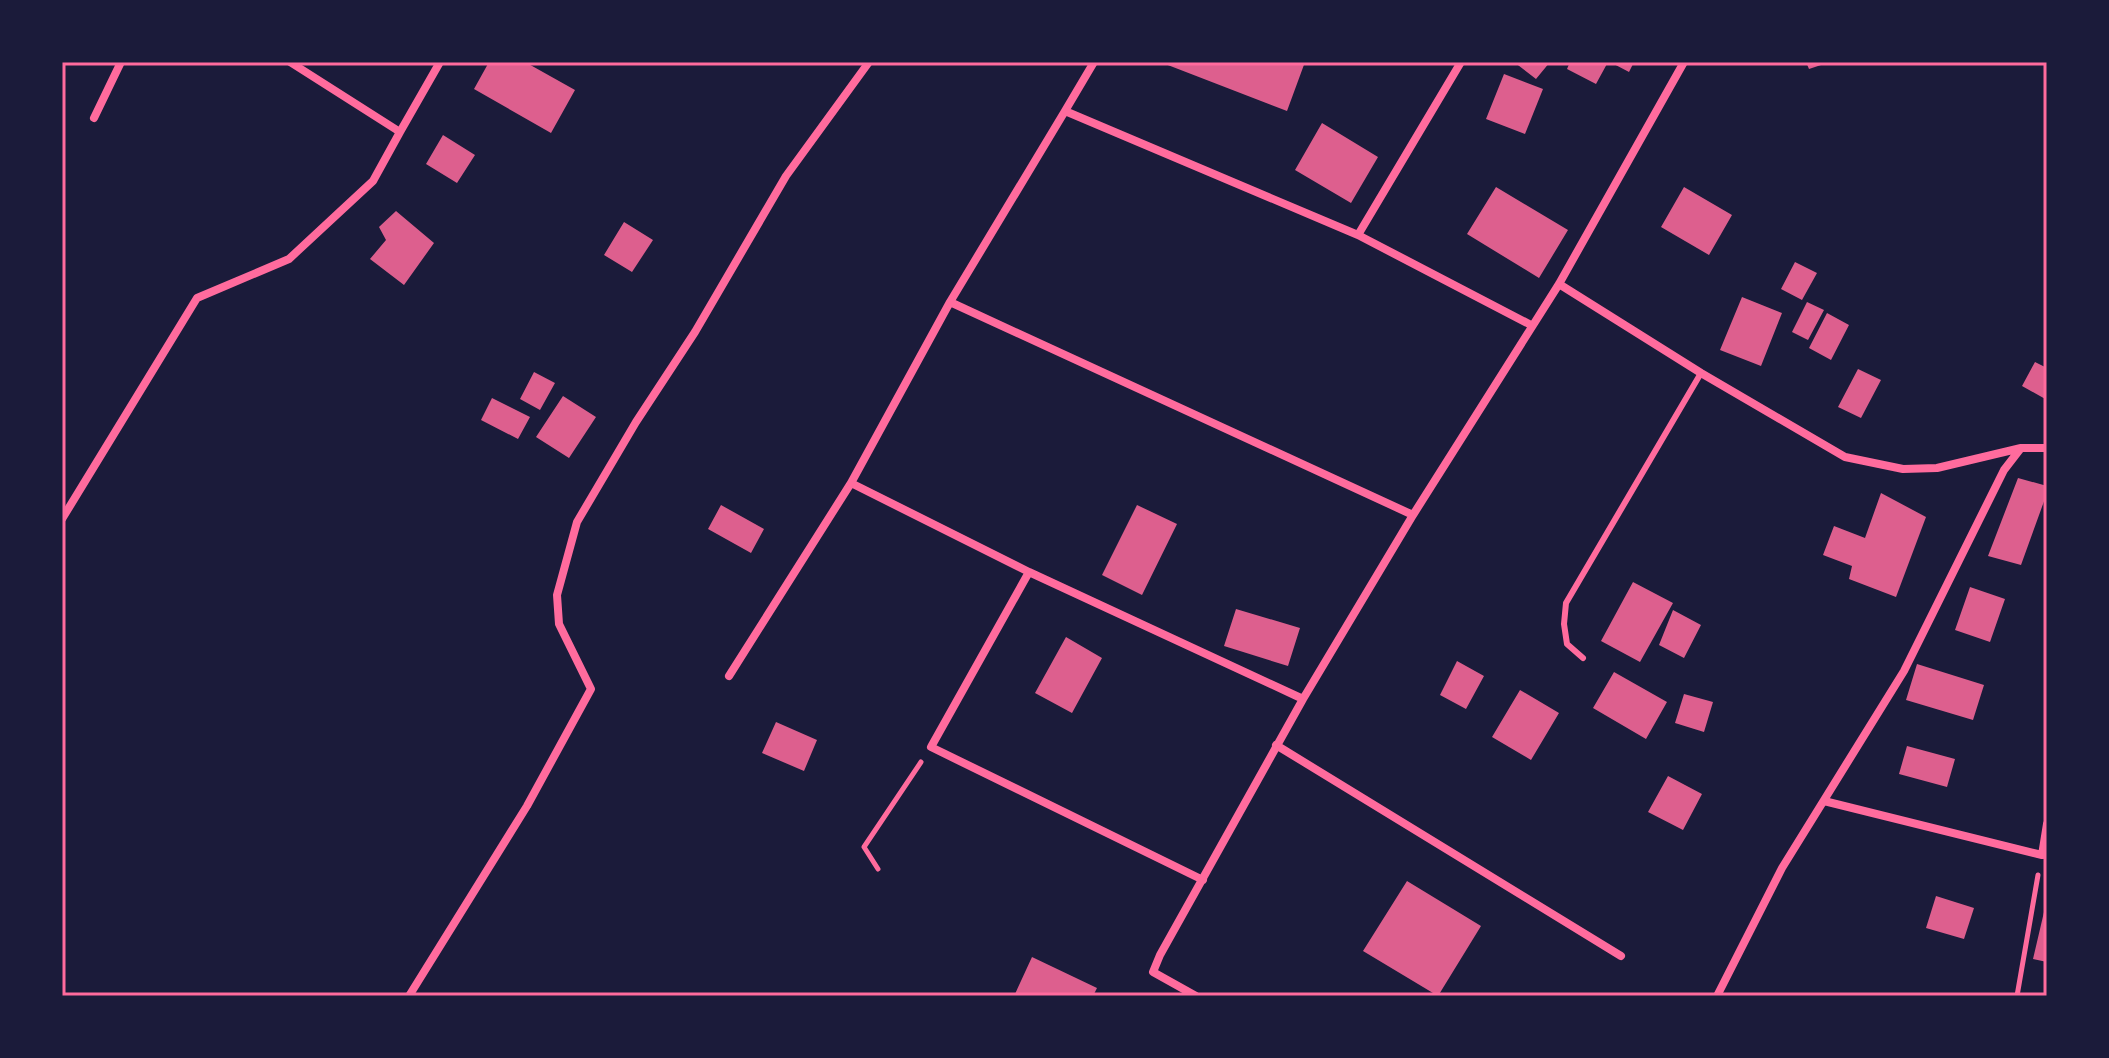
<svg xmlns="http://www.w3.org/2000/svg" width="2109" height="1058" viewBox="0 0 2109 1058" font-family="'Golos Text',sans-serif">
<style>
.building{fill:#dd5f8e}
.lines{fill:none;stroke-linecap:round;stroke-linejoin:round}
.path{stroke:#ff6b9d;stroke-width:5}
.service{stroke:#ff6b9d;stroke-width:6}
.minor{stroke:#ff6b9d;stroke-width:8}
.neatline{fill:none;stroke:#ff6b9d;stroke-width:3}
</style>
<rect width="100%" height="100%" fill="#1b1b3a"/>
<!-- building -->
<path class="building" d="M489,62H525L575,90L551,133L474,89Z
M1160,62H1305L1287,111Z
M1514,62H1550L1536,79Z
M1570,62H1608L1596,84L1567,69Z
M1610,62H1634L1629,72Z
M1806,62H1823L1824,64L1809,69Z
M1504,74L1543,89L1525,134L1486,119Z
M1322,123L1378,157L1351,203L1295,170Z
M443,135L475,155L457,183L426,164Z
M1496,187L1568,230L1539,278L1467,234Z
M1684,187L1732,215L1709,255L1661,227Z
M396,211L434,243L404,285L370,259L386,240L379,227Z
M624,222L653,240L632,272L604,255Z
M1795,262L1817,273L1802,300L1781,289Z
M1742,297L1782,313L1761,366L1720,350Z
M1807,302L1824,310L1808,340L1792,332Z
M1827,313L1849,325L1831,360L1809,348Z
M2035,362L2047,368V400L2022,386Z
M1858,369L1881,380L1861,418L1838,407Z
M534,372L555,383L540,410L520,399Z
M563,396L596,417L569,458L536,437Z
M492,398L530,417L518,439L481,420Z
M2018,478L2047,486V493L2021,565L1988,556Z
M1881,493L1926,517L1896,597L1849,579L1852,566L1823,555L1834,526L1865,538Z
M721,505L764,529L751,553L708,529Z
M1137,505L1177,524L1142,595L1102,575Z
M1633,582L1673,603L1640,662L1601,641Z
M1970,587L2005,599L1990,642L1955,630Z
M1236,609L1300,628L1288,666L1224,646Z
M1673,610L1701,625L1684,658L1659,645Z
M1066,637L1102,658L1072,713L1035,693Z
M1457,661L1484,676L1466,709L1440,695Z
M1917,664L1984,685L1973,720L1906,700Z
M1614,672L1667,702L1646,739L1593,708Z
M1520,690L1559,713L1531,760L1492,737Z
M1684,694L1713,702L1704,732L1675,723Z
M776,722L817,740L804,771L762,753Z
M1907,746L1955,759L1947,787L1899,774Z
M1668,776L1702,794L1683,830L1648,812Z
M1407,881L1481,926L1438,996L1363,951Z
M1936,896L1974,908L1964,939L1926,928Z
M2044,912H2047V962L2033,959Z
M1032,957L1097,988L1093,996H1019L1015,994Z"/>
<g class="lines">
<!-- path -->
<path class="path" d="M878,869L864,847L921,762
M2017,996L2038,875"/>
<!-- service -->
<path class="service" d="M1583,658L1567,644L1564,624L1566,603L1701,373"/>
<!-- minor -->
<path class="minor" d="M290,62L400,132L440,62
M1065,111L1094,62
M94,118L121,62
M1358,235L1461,62
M1559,284L1701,373L1845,457L1903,469L1937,468L2021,448
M950,302L1413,515
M62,519L197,298L289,259L373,181L400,132
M1029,572L1303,699
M729,676L851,483
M1276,745L1621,956
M1824,801L2042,855L2047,824
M1203,880L931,747L1029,572L851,483L950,302L1065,111L1358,235L1531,325
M409,996L527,806L591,689L559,624L557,595L577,522L636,422L695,332L786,176L869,62
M1196,996L1153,972L1160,955L1303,699L1413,515L1559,284L1684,62
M1717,996L1782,868L1904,671L2004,470L2021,448H2047"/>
</g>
<!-- border -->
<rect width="2109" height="1058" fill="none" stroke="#1b1b3a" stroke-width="128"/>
<rect x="64" y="64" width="1981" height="930" class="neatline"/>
</svg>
